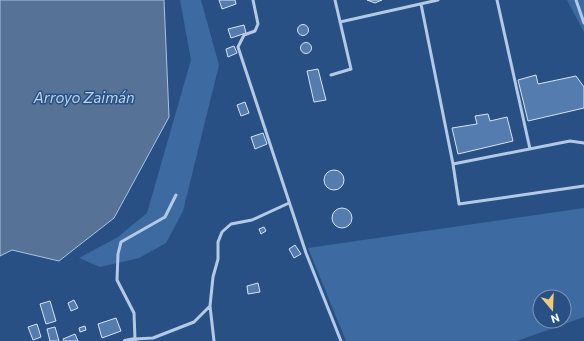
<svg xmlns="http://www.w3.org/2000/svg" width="584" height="341" viewBox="0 0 584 341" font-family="Commissioner,sans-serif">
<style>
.green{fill:#3d6aa0;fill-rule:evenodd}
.water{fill:#567296;stroke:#a8c5e7}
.building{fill:#557cae;stroke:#d6e4f6}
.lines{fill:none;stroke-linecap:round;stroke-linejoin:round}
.service{stroke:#b3cae7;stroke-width:3}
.minor{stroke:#b3cae7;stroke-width:4}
.labels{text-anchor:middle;stroke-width:3;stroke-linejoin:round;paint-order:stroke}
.water-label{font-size:15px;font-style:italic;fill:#bed4ee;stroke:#295084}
</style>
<rect width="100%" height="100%" fill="#295084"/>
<!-- green -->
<path class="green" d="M180,0H201L219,65L183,211L166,243L139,258L100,267L79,258L118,237L147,213L191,60Z
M567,0H584V32Z
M584,208V317L517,341H346L308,248ZM540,297H564V321H540Z"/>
<!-- water -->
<path class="water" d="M0,0H164L169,117L114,218L59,261L12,250L0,256Z"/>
<!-- building -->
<path class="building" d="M219,0H235L236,4L222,9Z
M367,0H382L375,3Z
M297.5 30a5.5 5.5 0 1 1 11 0a5.5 5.5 0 1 1-11 0Z
M244,25L246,33L231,38L228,29Z
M300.5 48a5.5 5.5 0 1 1 11 0a5.5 5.5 0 1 1-11 0Z
M234,46L237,53L228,57L226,49Z
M318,69L326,100L314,102L307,71Z
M536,75L538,84L576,76L584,87V108L528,121L518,80Z
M245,102L249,113L241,116L237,105Z
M488,114L490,121L507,117L513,141L458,154L452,128L477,124L475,116Z
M263,133L267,144L255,149L251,137Z
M324 180a10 10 0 1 1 20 0a10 10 0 1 1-20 0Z
M332 218a10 10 0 1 1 20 0a10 10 0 1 1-20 0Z
M264,227L266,231L261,234L259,229Z
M295,245L301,254L294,258L289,249Z
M258,283L260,292L248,294L247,286Z
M74,300L78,308L71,311L68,303Z
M50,301L56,321L46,324L40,304Z
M116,318L121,331L102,338L98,324Z
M37,324L41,337L33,340L28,327Z
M85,326L86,330L80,332L79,328Z
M55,327L59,341H50L47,329Z
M75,334L78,341H64L63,339Z"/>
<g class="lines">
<!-- service -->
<path class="service" d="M253,0L258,24L255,31L244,35L238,47L306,253L341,341
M497,0L530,149
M576,0L584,23
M421,4L453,164
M340,22L438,0
M331,75L351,69L335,0
M584,143L570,141L453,164L459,204L584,186
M176,195L165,217L121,242L118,254L117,280L134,313L135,339L153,338L194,322L210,306
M214,341L210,306L213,277L218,259V242L222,232L231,224L252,220L289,203"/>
<!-- minor -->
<path class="minor" d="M125,341L135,339V341"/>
</g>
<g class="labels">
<!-- water labels -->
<g class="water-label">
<text x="84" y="103">Arroyo Zaimán</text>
</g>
</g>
<!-- north arrow -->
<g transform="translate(552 309) rotate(161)"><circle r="19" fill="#295084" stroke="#7f96b5"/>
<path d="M0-3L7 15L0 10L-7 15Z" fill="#eecd79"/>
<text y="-6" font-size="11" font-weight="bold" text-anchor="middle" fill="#ffffff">N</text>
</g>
</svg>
